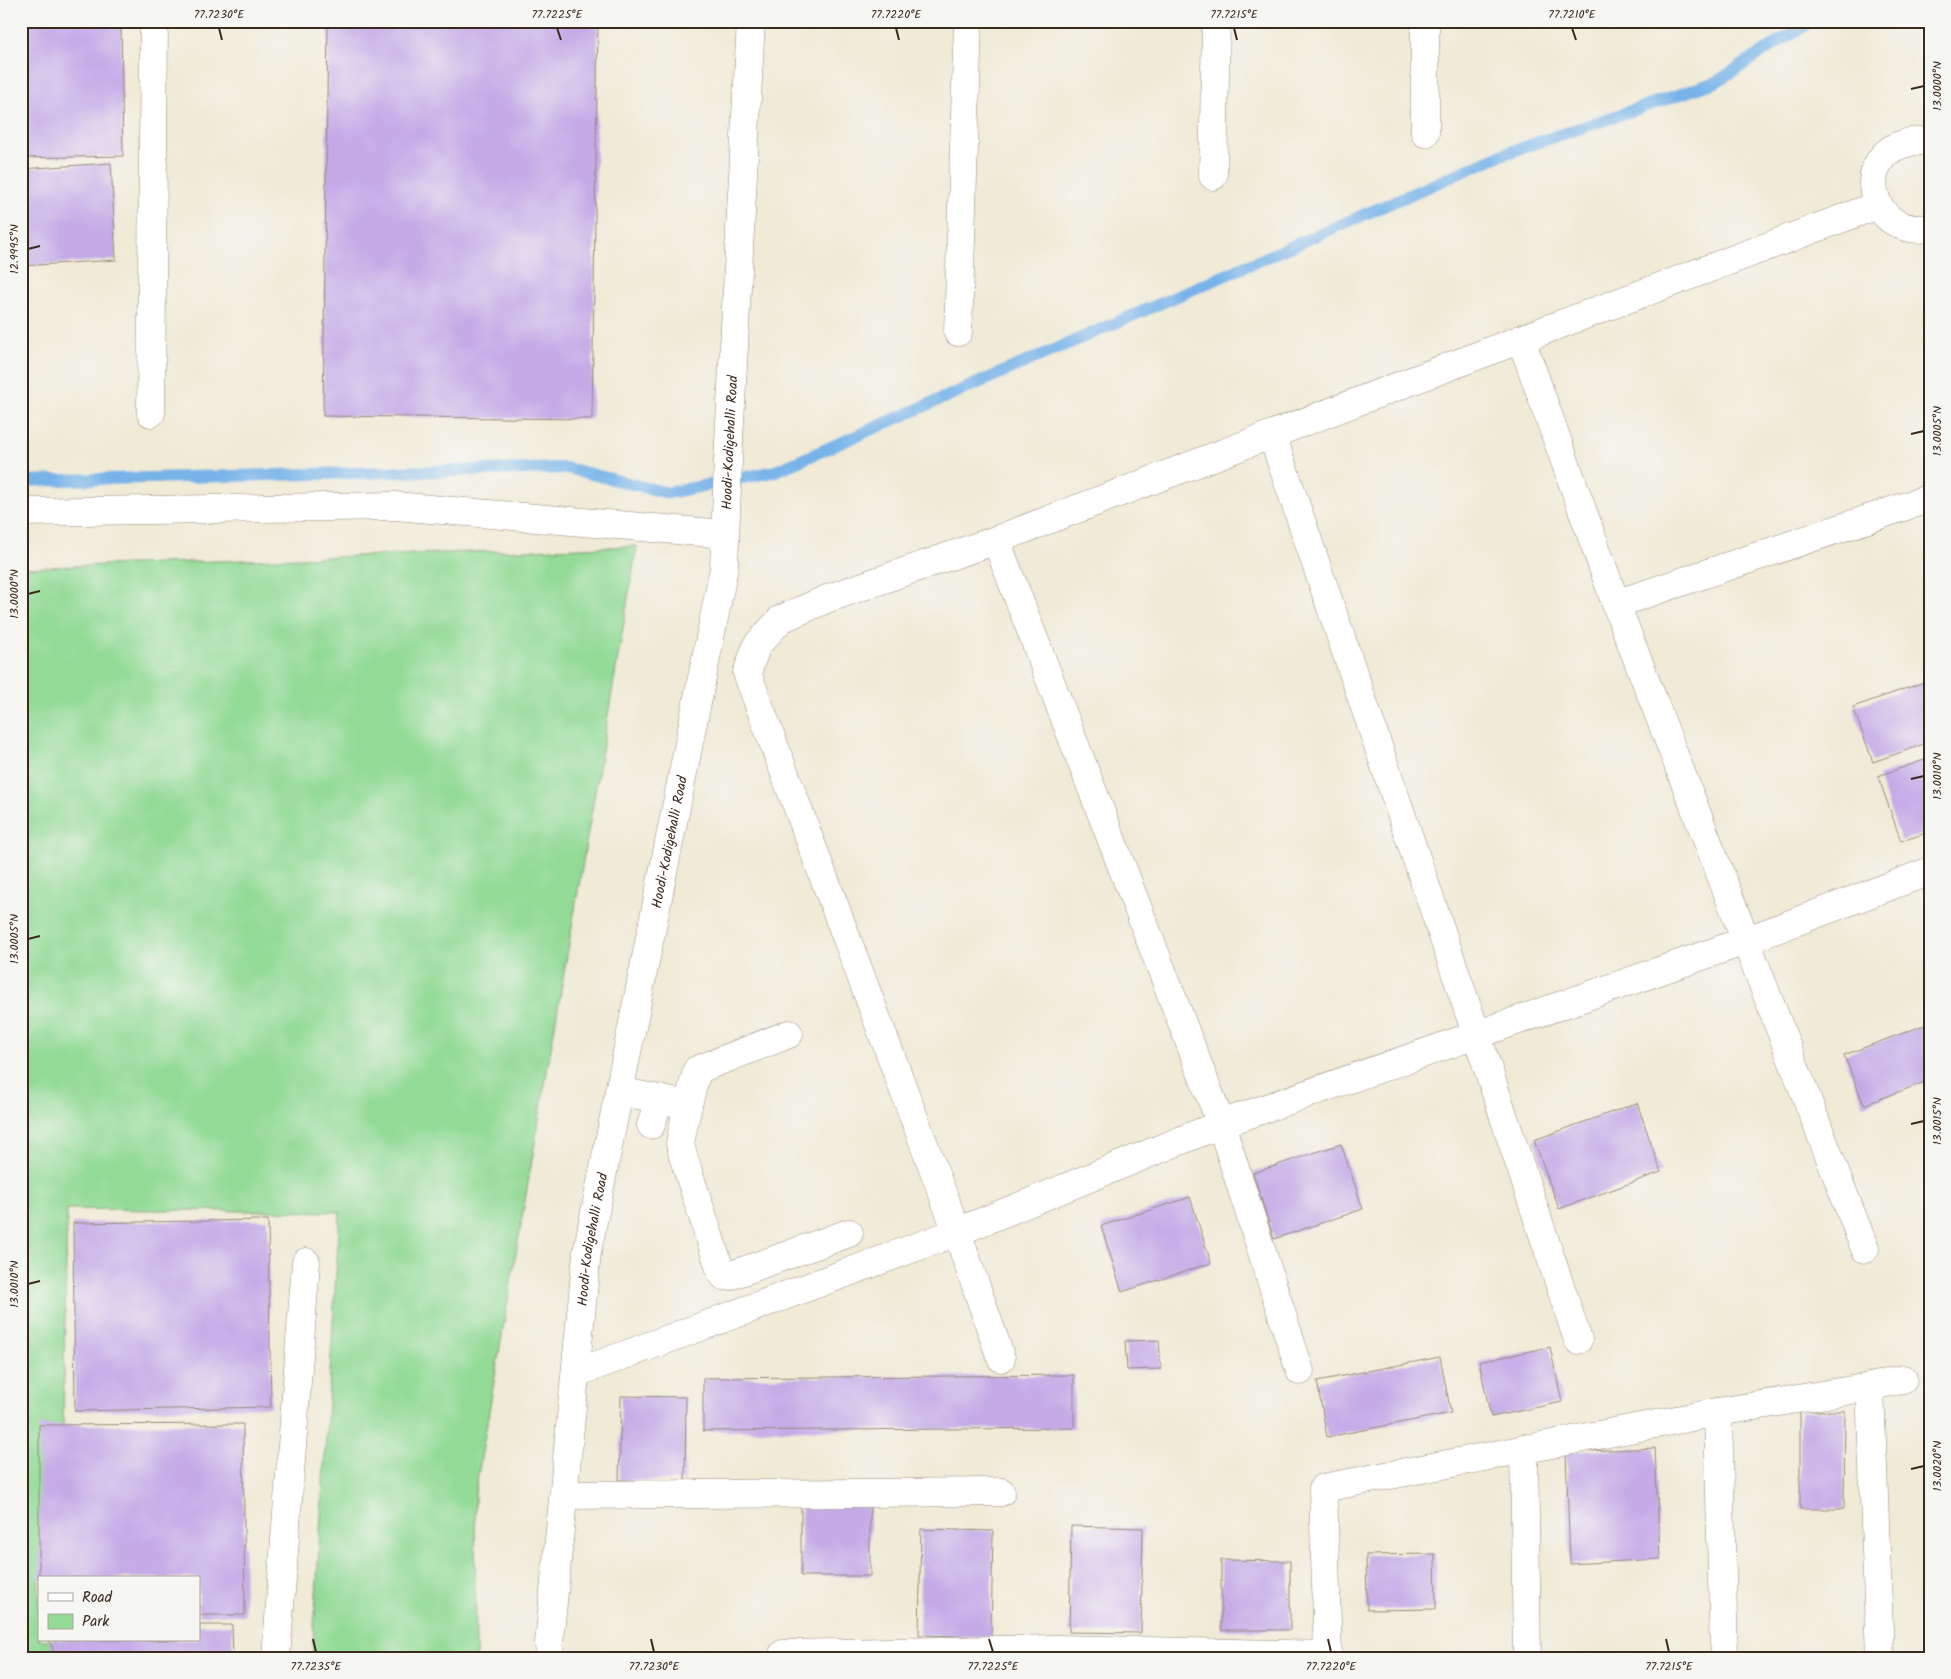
<svg xmlns="http://www.w3.org/2000/svg" width="1951" height="1679" viewBox="0 0 1951 1679" font-family="Kalam,sans-serif">
<style>
.green{fill:#92da95;stroke:#66825a}
.lines{fill:none;stroke-linecap:round;stroke-linejoin:round}
.stream{stroke:#77b3e9;stroke-width:12}
.building{fill:#c4aae7}
.minor-casing{stroke:#968a7a;stroke-width:29}
.minor{stroke:#fff;stroke-width:28}
.ticks{fill:none;stroke:#3b2a1e;stroke-width:2}
.labels{text-anchor:middle;stroke-width:4.5;stroke-linejoin:round;paint-order:stroke}
.street-label{font-size:14px;fill:#3b2a1e;stroke:#f6f6f2}
.neatline{fill:none;stroke:#3b2a1e;stroke-width:2}
.ticks-label{font-size:12px;text-anchor:middle;fill:#3b2a1e}
</style>
<rect width="100%" height="100%" fill="#f6f6f2"/>
<filter id="ink" filterUnits="userSpaceOnUse"><feTurbulence type="fractalNoise" baseFrequency=".02" numOctaves="2"/><feDisplacementMap in="SourceGraphic" scale="10" xChannelSelector="R" yChannelSelector="G"/><feConvolveMatrix kernelMatrix="1 2 1 2 8 2 1 2 1" color-interpolation-filters="sRGB"/></filter>
<filter id="wash" filterUnits="userSpaceOnUse"><feTurbulence type="fractalNoise" baseFrequency=".0096" numOctaves="4" result="noise"/><feDisplacementMap in="SourceGraphic" scale="20" xChannelSelector="R" yChannelSelector="G"/><feGaussianBlur stdDeviation="1.12" result="paint"/><feColorMatrix in="noise" values="0 0 0 0 0 0 0 0 0 0 0 0 0 0 0 0 0 1.4 0 .05"/><feComposite in="paint" operator="in"/></filter>
<g filter="url(#wash)">
<rect width="100%" height="100%" fill="#f0ead6"/>
<!-- green -->
<path class="green" d="M637,546L475,1493L476,1658H312L340,1212L67,1209L60,1578H39V1640H59V1658H21V568Z"/>
<g class="lines">
<!-- stream -->
<path class="stream" d="M21,481L567,468L668,493L776,471L1501,155L1716,82L1812,21"/>
</g>
<g id="blocks">
<!-- building -->
<path class="building" d="M21,21H121L123,156L21,158Z
M328,21H598L592,419L323,416Z
M111,163L116,260L21,266V169Z
M1930,680V742L1873,762L1853,707Z
M1930,758V832L1901,841L1878,776Z
M1930,1023V1080L1864,1105L1844,1055Z
M1637,1103L1661,1172L1559,1209L1534,1140Z
M1341,1144L1363,1209L1274,1239L1253,1173Z
M1190,1197L1211,1263L1122,1292L1101,1226Z
M268,1220L271,1407L75,1411L73,1223Z
M1159,1340L1161,1369L1127,1370L1125,1341Z
M1550,1347L1562,1402L1491,1417L1479,1362Z
M1440,1357L1451,1413L1327,1437L1317,1381Z
M1074,1375V1428L703,1431V1378Z
M621,1396L686,1397L685,1481L619,1480Z
M1800,1411H1845L1844,1509H1800Z
M243,1424L245,1615H199V1578H39V1425Z
M1655,1448L1660,1559L1570,1564L1566,1452Z
M801,1506H870V1576H801Z
M1071,1526L1143,1528L1141,1633L1069,1632Z
M921,1529L993,1531L991,1637L919,1635Z
M1435,1554L1436,1609L1367,1610L1366,1555Z
M1221,1560L1290,1561V1630H1221Z
M199,1625H232L233,1658H56L49,1640H199Z"/>
</g>
</g>
<g filter="url(#ink)">
<use href="#blocks" fill-opacity="0" stroke="#968a7a" stroke-width="1"/>
<g class="lines">
<defs>
<g id="minor">
<path d="M1425,21V133"/>
<path d="M1930,142C1921,140 1912,141 1903,144C1852,160 1870,238 1930,228"/>
<path d="M1213,176L1216,21"/>
<path d="M958,332L968,21"/>
<path d="M1521,339L1616,604L1865,1249"/>
<path d="M151,413L154,21"/>
<path d="M1272,435L1477,1036L1578,1340"/>
<path d="M21,512L395,506L724,534"/>
<path d="M996,540L1221,1124L1300,1371"/>
<path d="M1616,604L1930,498"/>
<path d="M619,1091L688,1105L697,1070L789,1034"/>
<path d="M688,1105L680,1143L683,1156L721,1272L724,1276H729L849,1233"/>
<path d="M651,1125L659,1099"/>
<path d="M1001,1358L957,1232L747,673L757,645L781,619L829,598L996,540L1521,339L1878,205"/>
<path d="M576,1373L957,1232L1221,1124L1745,941L1930,871"/>
<path d="M1870,1387L1880,1658"/>
<path d="M1718,1412L1724,1658"/>
<path d="M1524,1448L1527,1658"/>
<path d="M564,1495L1001,1492"/>
<path d="M276,1658L306,1262"/>
<path id="s1" d="M550,1658L549,1643L587,1252L724,568L728,461L751,21"/>
<path d="M783,1658V1654L1058,1649L1328,1655"/>
<path d="M1328,1658L1323,1488L1718,1412L1870,1387L1903,1379"/>
</g>
</defs>
<!-- minor casing -->
<use href="#minor" class="minor-casing"/>
<!-- minor -->
<use href="#minor" class="minor"/>
</g>
</g>
<!-- ticks -->
<path class="ticks" d="M219,28L222,40M557,28L561,40M896,28L899,40M1234,28L1237,40M1572,28L1576,40M1911,89L1924,86M28,249L40,246M1911,434L1924,431M28,594L40,591M1911,779L1924,776M28,939L40,936M1911,1124L1924,1121M28,1284L40,1281M1911,1469L1924,1466M313,1639L316,1652M651,1639L654,1652M989,1639L993,1652M1328,1639L1331,1652M1666,1639L1669,1652"/>
<g class="labels">
<!-- street labels -->
<g class="street-label">
<text dy="5" stroke="none"><textPath href="#s1" startOffset="1231">Hoodi-Kodigehalli Road</textPath></text>
<text dy="5" stroke="none"><textPath href="#s1" startOffset="826">Hoodi-Kodigehalli Road</textPath></text>
<text dy="5" stroke="none"><textPath href="#s1" startOffset="421">Hoodi-Kodigehalli Road</textPath></text>
</g>
</g>
<!-- margin -->
<rect width="1951" height="1679" fill="none" stroke="#f6f6f2" stroke-width="55"/>
<!-- legend -->
<rect x="38" y="1576" width="162" height="65" fill="#f6f6f2" stroke="#aba49d"/>
<rect x="48" y="1593" width="25" height="8" fill="#ffffff" stroke="#aba49d"/>
<text x="82" y="1602" font-size="15" fill="#3b2a1e">Road</text>
<rect x="48" y="1614" width="25" height="15" fill="#92da95" stroke="#aba49d"/>
<text x="82" y="1626" font-size="15" fill="#3b2a1e">Park</text>
<rect x="28" y="28" width="1896" height="1624" class="neatline"/>
<g class="ticks-label">
<text x="219" y="18">77.7230°E</text>
<text x="557" y="18">77.7225°E</text>
<text x="896" y="18">77.7220°E</text>
<text x="1234" y="18">77.7215°E</text>
<text x="1572" y="18">77.7210°E</text>
<text transform="translate(1937 86) rotate(-90)" y="4">13.0000°N</text>
<text transform="translate(14 249) rotate(-90)" y="4">12.9995°N</text>
<text transform="translate(1937 431) rotate(-90)" y="4">13.0005°N</text>
<text transform="translate(14 594) rotate(-90)" y="4">13.0000°N</text>
<text transform="translate(1937 776) rotate(-90)" y="4">13.0010°N</text>
<text transform="translate(14 939) rotate(-90)" y="4">13.0005°N</text>
<text transform="translate(1937 1121) rotate(-90)" y="4">13.0015°N</text>
<text transform="translate(14 1284) rotate(-90)" y="4">13.0010°N</text>
<text transform="translate(1937 1466) rotate(-90)" y="4">13.0020°N</text>
<text x="316" y="1670">77.7235°E</text>
<text x="654" y="1670">77.7230°E</text>
<text x="993" y="1670">77.7225°E</text>
<text x="1331" y="1670">77.7220°E</text>
<text x="1669" y="1670">77.7215°E</text>
</g>
</svg>
